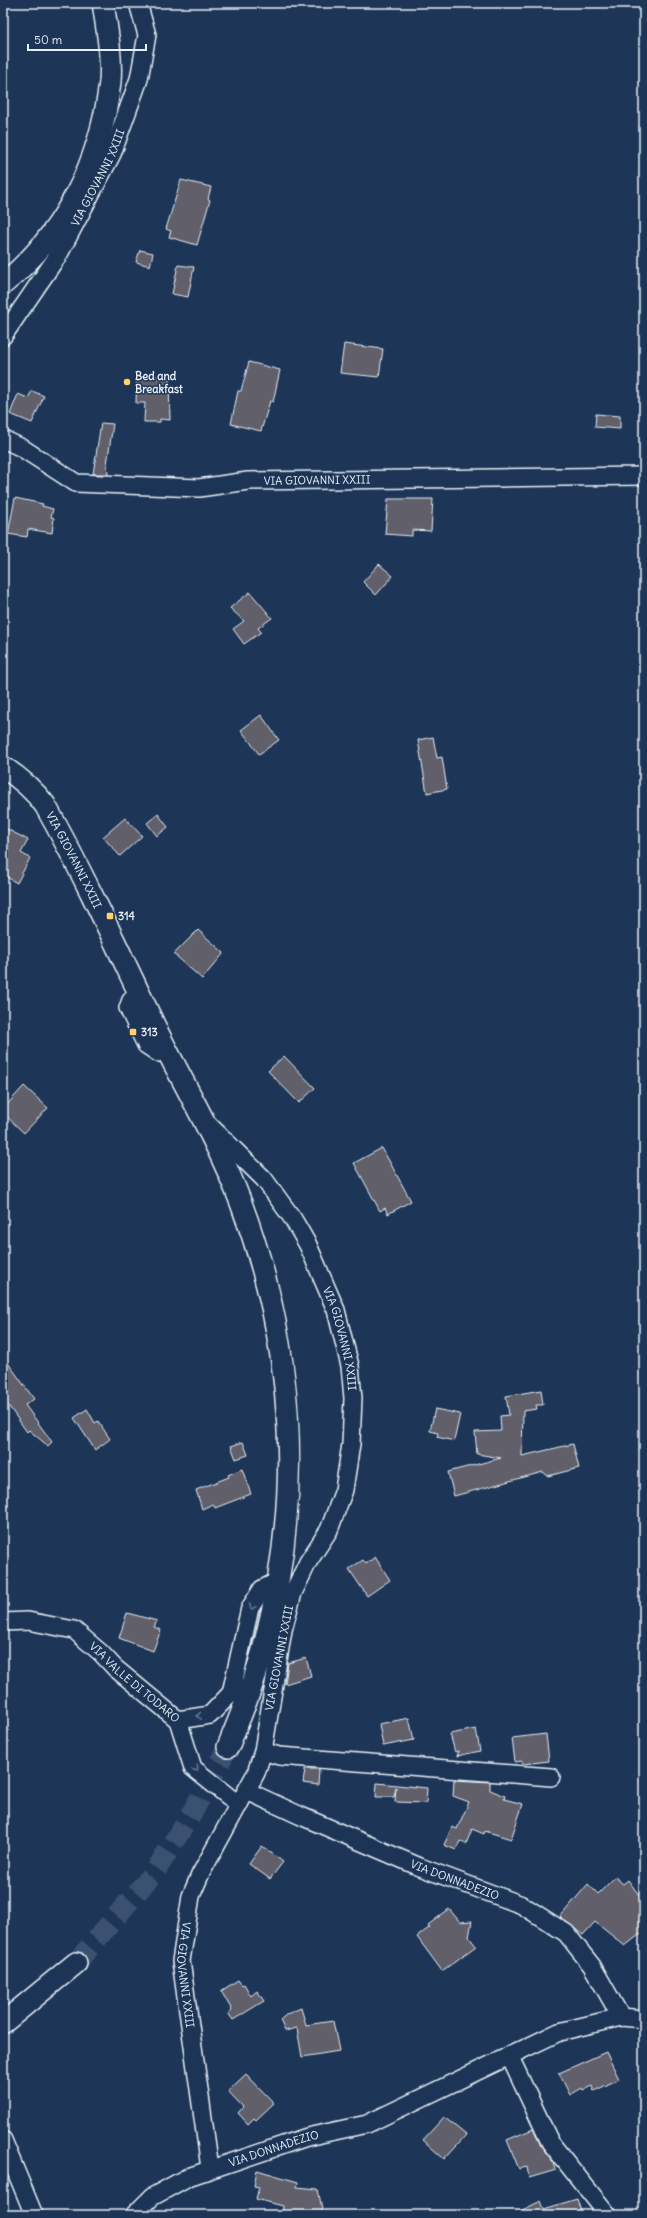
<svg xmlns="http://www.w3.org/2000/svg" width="647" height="2218" viewBox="0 0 647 2218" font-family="Delius,sans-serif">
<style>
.building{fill:#605f6a;stroke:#e8f1f8}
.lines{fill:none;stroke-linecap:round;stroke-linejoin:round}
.major-tunnel{stroke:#3b516f;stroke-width:21;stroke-dasharray:21 10;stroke-linecap:butt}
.minor-casing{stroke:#e8f1f8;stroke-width:20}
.major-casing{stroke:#e8f1f8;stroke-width:24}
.minor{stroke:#1d3557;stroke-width:17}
.major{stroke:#1d3557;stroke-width:21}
.oneway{stroke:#64778f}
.poi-dot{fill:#ffd166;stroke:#1d3557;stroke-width:1.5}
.labels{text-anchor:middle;stroke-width:3;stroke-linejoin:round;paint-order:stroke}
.street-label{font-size:11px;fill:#e8f1f8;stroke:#1d3557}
.poi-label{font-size:11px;font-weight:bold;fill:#e8f1f8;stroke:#1d3557;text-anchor:start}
</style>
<rect width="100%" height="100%" fill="#1d3557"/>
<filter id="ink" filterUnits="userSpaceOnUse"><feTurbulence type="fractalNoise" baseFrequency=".025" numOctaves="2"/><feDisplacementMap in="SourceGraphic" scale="8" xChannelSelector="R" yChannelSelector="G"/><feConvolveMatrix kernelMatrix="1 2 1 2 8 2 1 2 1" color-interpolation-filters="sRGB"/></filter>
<g filter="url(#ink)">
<!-- building -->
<path class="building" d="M181,180L211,187L208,199L210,200L197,245L169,237L171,231L166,229Z
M140,250L153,253L150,266L136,262Z
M178,265L194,267L188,297L172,294Z
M344,344L383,349L379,377L340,373Z
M249,362L280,370L273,402L270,401L261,431L231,424L238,391H241Z
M137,376H169L170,420L160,419V422H144L145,403H136Z
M32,391L44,396L32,423L10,414L18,394L28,398Z
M596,414L620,416V429L595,427Z
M101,423L113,424L107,464L108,474H93Z
M15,498L43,504L42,506L53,509L51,517L54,518L52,533L28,529L27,537L8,534Z
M388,499H433L431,531L412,530V536L385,534Z
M379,564L393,576L376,595L363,582Z
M250,592L272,618L258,628L261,632L244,644L233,629L244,621L230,608Z
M261,715L279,740L259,754L241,730Z
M433,737L437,758L442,757L447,789L427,793L418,740Z
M158,814L168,827L157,836L147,823Z
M125,818L142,836L120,856L103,837Z
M3,827L28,840L21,853L30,858L17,883L3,875Z
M198,930L224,953L202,979L174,954Z
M284,1056L315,1088L299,1103L268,1071Z
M24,1086L48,1108L24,1133L3,1113V1109Z
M382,1148L411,1201L388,1214L385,1208L380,1211L354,1163Z
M3,1356L34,1399L25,1405L52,1442L48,1446L29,1430L27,1432L3,1398Z
M541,1390L543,1405H536L537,1409L523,1411L522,1456L573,1444L579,1468L548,1476L543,1472L454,1496L448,1472L501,1458L477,1454L475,1432L501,1431L500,1416L509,1415L506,1396Z
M87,1409L95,1423L98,1421L110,1439L95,1450L74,1418Z
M435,1409L460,1414L454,1441L437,1437L438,1433L430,1431Z
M243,1442L248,1455L236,1459L231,1446Z
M242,1469L251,1494L215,1508L213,1504L202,1509L196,1490L229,1477L228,1475Z
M375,1557L390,1580L367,1596L349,1569L363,1560L366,1564Z
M127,1613L157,1621L154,1627L161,1630L153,1651L119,1638Z
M306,1658L311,1676L285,1684L288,1663Z
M409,1718L414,1740L383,1746L379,1724Z
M476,1729L480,1751L457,1756L459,1751L455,1752L450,1734Z
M546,1734L549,1761L523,1764L522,1761L515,1762L512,1738Z
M305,1769H319L318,1785L303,1783Z
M454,1780L490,1782V1790L505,1796L504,1799L523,1804L511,1839L485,1831L484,1834L472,1829L466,1844L460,1841L456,1850L444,1845L452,1827L457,1829L469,1802L453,1796Z
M377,1783L427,1788L426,1803L395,1802L396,1787L394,1797H376Z
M262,1846L283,1862L270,1879L249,1864Z
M615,1877L623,1884L628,1880L644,1902V1934L639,1935L625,1946L595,1922L583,1935L560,1917L588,1884L598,1894Z
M449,1909L460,1922L472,1921L469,1937L476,1946L442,1971L417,1937L430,1927L428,1925Z
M238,1980L242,1985L244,1984L251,1996L257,1991L264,2001L233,2020L228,2013L232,2010L221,1991Z
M301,2008L306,2025L333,2021L339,2051L302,2057L297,2028L285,2031L280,2020L287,2014Z
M606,2052L619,2079L594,2091L592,2086L583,2090L582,2088L570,2095L559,2073Z
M246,2074L274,2103L256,2120L254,2118L248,2124L238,2113L243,2107L228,2091Z
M444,2117L466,2135L444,2159L423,2140Z
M533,2129L541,2146L554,2163L556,2170L529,2178L527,2167L519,2169L507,2140Z
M257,2170L298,2182L297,2187L318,2189L323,2215H282L283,2206L256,2199L259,2187L254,2186Z
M577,2199L582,2215H512L541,2201L544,2209Z"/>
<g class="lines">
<!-- major-tunnel -->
<path class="major-tunnel" d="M76,1963L156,1870L193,1811L228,1747"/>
<defs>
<g id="minor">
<path id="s1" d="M3,336L59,254L112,154L139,79L147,35L138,3"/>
<path id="s2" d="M3,439L22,448L76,483L199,488L248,481L644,476"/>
<path d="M141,995L131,1000L128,1008L146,1045L158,1053L166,1049"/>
<path id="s3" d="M209,1125L264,1179L293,1219L308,1245L336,1310L350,1366L353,1398L351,1444L344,1490L329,1530L308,1562L293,1593L283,1630L263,1751L256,1773L200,1875L191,1896L181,1961L210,2168"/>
<path id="s4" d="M3,1622L28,1621L74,1630L101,1653L115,1668L178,1720L210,1715L231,1693L250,1608L262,1589L278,1581"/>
<path d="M178,1720L193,1768L239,1805"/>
<path d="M263,1751L279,1756L551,1777"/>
<path id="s5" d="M247,1791L301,1816L420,1867L522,1905L566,1933L592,1966L621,2017"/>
<path d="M509,2055L550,2142L608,2215"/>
<path d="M3,2140L34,2215"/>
<path id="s6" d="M134,2215L152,2197L188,2177L307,2137L367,2124L559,2032L621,2017L644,2019"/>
</g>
<g id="major">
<path d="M3,284C65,234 101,161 110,82C112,56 107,29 103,3"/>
<path id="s7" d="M3,767C20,778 33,789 45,805C87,880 122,958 159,1035C187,1090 219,1145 241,1203C294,1344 303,1491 266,1638C257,1676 242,1712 228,1747"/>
<path d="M3,2023L76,1963"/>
</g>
</defs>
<!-- minor casing -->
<use href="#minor" class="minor-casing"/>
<!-- major casing -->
<use href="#major" class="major-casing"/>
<!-- minor -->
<use href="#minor" class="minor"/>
<!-- major -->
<use href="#major" class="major"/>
</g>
<!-- one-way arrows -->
<defs><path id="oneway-chevron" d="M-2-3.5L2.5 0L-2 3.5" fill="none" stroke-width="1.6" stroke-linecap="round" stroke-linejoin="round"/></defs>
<g class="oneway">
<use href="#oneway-chevron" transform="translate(252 1607) rotate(114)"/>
<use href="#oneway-chevron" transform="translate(199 1716) rotate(171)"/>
<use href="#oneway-chevron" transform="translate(196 1769) rotate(51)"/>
</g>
</g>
<!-- markers -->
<g class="poi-dot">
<circle cx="127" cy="382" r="4"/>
<rect x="106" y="912" width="8" height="8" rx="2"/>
<rect x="129" y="1028" width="8" height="8" rx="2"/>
</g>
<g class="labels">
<!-- street labels -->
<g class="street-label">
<text dy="4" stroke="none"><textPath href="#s1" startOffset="185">VIA GIOVANNI XXIII</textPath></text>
<text dy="4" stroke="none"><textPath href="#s2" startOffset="327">VIA GIOVANNI XXIII</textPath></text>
<text dy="4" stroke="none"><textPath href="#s7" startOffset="119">VIA GIOVANNI XXIII</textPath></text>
<text dy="4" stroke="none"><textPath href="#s3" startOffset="256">VIA GIOVANNI XXIII</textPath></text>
<text transform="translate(279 1658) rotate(-79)" y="4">VIA GIOVANNI XXIII</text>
<text dy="4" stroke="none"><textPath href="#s4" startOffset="152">VIA VALLE DI TODARO</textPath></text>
<text dy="4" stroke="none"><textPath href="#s5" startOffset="226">VIA DONNADEZIO</textPath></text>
<text dy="4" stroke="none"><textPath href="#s3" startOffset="928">VIA GIOVANNI XXIII</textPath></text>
<text dy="4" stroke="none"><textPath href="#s6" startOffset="157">VIA DONNADEZIO</textPath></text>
</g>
<!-- poi labels -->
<g class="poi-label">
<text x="135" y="380">Bed and<tspan x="135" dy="13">Breakfast</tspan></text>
<text x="118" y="920">314</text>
<text x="141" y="1036">313</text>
</g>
</g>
<!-- margin -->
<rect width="647" height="2218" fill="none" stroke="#1d3557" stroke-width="16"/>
<rect x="8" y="8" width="631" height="2202" fill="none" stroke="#e8f1f8" stroke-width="1.5" filter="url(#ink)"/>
<!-- scale -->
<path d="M28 44v6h118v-6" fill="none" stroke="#e8f1f8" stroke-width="2"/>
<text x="34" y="44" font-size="12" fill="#e8f1f8" stroke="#1d3557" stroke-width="3" paint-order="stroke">50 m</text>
</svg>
